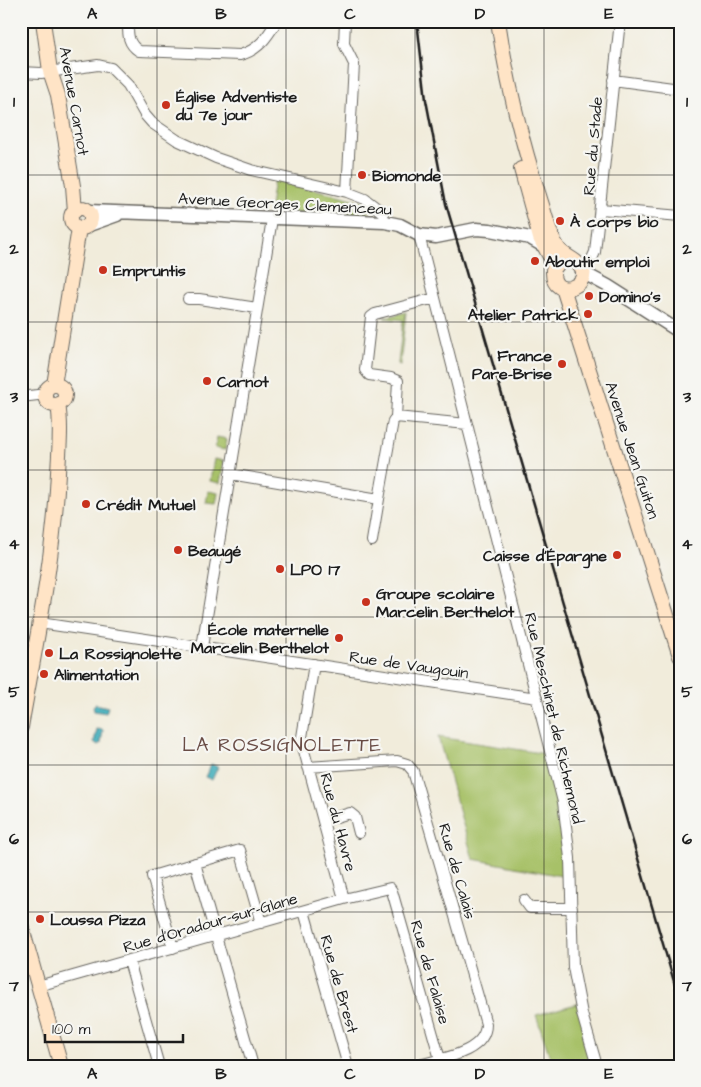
<svg xmlns="http://www.w3.org/2000/svg" width="701" height="1087" viewBox="0 0 701 1087" font-family="'Architects Daughter',sans-serif">
<style>
.green{fill:#a7c167;stroke:#626e42}
.water{fill:#3aaab8;stroke:#2b636a}
.lines{fill:none;stroke-linecap:round;stroke-linejoin:round}
.minor-casing{stroke:#67655f;stroke-width:12}
.tertiary-casing{stroke:#67655f;stroke-width:15}
.secondary-casing{stroke:#67655f;stroke-width:16}
.minor{stroke:#fff;stroke-width:10}
.tertiary{stroke:#fff;stroke-width:12}
.secondary{stroke:#ffe4c6;stroke-width:14}
.rail{stroke:#1c1c1c;stroke-width:2.5}
.grid{fill:none;stroke:#1c1c1c;stroke-width:1;stroke-opacity:0.55}
.poi-dot{fill:#c8321e;stroke:#f6f6f2;stroke-width:2}
.labels{text-anchor:middle;stroke-width:4.5;stroke-linejoin:round;paint-order:stroke}
.poi-label{font-size:16px;font-weight:bold;fill:#1c1c1c;stroke:#f6f6f2;text-anchor:start}
.street-label{font-size:16px;fill:#1c1c1c;stroke:#f6f6f2}
.quarter-label{font-size:19px;letter-spacing:1px;fill:#694c45;stroke:#f6f6f2}
.neatline{fill:none;stroke:#1c1c1c;stroke-width:2}
.grid-label{font-size:16px;text-anchor:middle;font-weight:bold;fill:#1c1c1c}
</style>
<rect width="100%" height="100%" fill="#f6f6f2"/>
<filter id="ink" filterUnits="userSpaceOnUse"><feTurbulence type="fractalNoise" baseFrequency=".02" numOctaves="2"/><feDisplacementMap in="SourceGraphic" scale="10" xChannelSelector="R" yChannelSelector="G"/><feConvolveMatrix kernelMatrix="1 2 1 2 8 2 1 2 1" color-interpolation-filters="sRGB"/></filter>
<filter id="wash" filterUnits="userSpaceOnUse"><feTurbulence type="fractalNoise" baseFrequency=".0096" numOctaves="4" result="noise"/><feDisplacementMap in="SourceGraphic" scale="20" xChannelSelector="R" yChannelSelector="G"/><feGaussianBlur stdDeviation="1.12" result="paint"/><feColorMatrix in="noise" values="0 0 0 0 0 0 0 0 0 0 0 0 0 0 0 0 0 1.4 0 .05"/><feComposite in="paint" operator="in"/></filter>
<g filter="url(#wash)">
<rect width="100%" height="100%" fill="#f1ecdb"/>
<!-- green -->
<path class="green" d="M274,179L361,201L370,209L366,215L269,213Z
M406,312L400,365L398,364L403,320L384,318Z
M217,437L227,439L225,450L215,448Z
M214,459L224,461L220,483L210,481Z
M208,491L218,493L216,504L206,503Z
M438,737L547,754L559,806L567,877L473,859Z
M580,1003L594,1066H553L536,1015Z"/>
<!-- water -->
<path class="water" d="M95,704L108,707L106,713L94,711L93,706Z
M97,729L103,730L101,743L98,745L94,742Z
M211,764L218,767L212,780L205,777Z"/>
</g>
<g filter="url(#ink)">
<g class="lines">
<defs>
<path id="minor" d="M128,21C128,34 127,43 139,51L240,55C259,50 267,37 277,21
M345,21L344,44L354,64L347,192
M21,72L41,73L98,65L111,68L128,85L145,115L152,123L177,140L216,158L251,170L347,192L365,199L382,212L385,222
M613,80L680,89
M601,209L680,216
M419,235L563,802L570,858L573,967L582,1014L597,1066
M582,272L591,261L595,252L620,21
M188,299H199L257,308
M21,397L46,394
M396,417L398,381L391,378L369,375L365,370L371,317L375,314L435,298
M230,474L379,499L393,421L396,417L467,424
M372,541L379,499
M40,623L537,698
M202,647L272,219
M314,664L302,737L303,747L344,899
M308,767L397,761L407,764L413,771L486,1024C486,1054 438,1059 415,1066
M323,821L350,813L355,817L359,833
M195,863L253,1066
M524,900L530,908H572
M304,911L348,1066
M173,948L152,876L240,850L261,923
M129,961L159,1066
M38,986L344,899L390,888L392,891L442,1066"/>
<path id="tertiary" d="M88,211L385,222L400,225L419,235L436,237L476,229L490,230L530,238L542,245
M89,225L117,215
M582,272L608,286L680,332"/>
<path id="secondary" d="M43,21L50,71L58,95L73,186L75,211
M498,21C507,83 522,143 541,202C546,217 549,235 558,248C563,255 570,257 576,262C602,280 551,307 553,270L560,261L570,259
M521,169L540,238L555,266
M71 218a10 10 0 1 1 20 0a10 10 0 1 1-20 0Z
M563,288L680,656
M54,385L79,228
M45 395a10 10 0 1 1 20 0a10 10 0 1 1-20 0Z
M21,727C36,642 54,558 58,473C59,450 62,427 58,404
M21,925L61,1066"/>
</defs>
<!-- minor casing -->
<use href="#minor" class="minor-casing"/>
<!-- tertiary casing -->
<use href="#tertiary" class="tertiary-casing"/>
<!-- secondary casing -->
<use href="#secondary" class="secondary-casing"/>
<!-- minor -->
<use href="#minor" class="minor"/>
<!-- tertiary -->
<use href="#tertiary" class="tertiary"/>
<!-- secondary -->
<use href="#secondary" class="secondary"/>
<!-- rail -->
<path class="rail" d="M417,21L426,100L446,204L680,1002"/>
</g>
</g>
<!-- grid -->
<path class="grid" d="M157,21V1066M286,21V1066M415,21V1066M544,21V1066M21,175H680M21,322H680M21,470H680M21,617H680M21,765H680M21,912H680"/>
<!-- markers -->
<g class="poi-dot">
<circle cx="166" cy="105" r="5"/>
<circle cx="362" cy="175" r="5"/>
<circle cx="560" cy="221" r="5"/>
<circle cx="535" cy="261" r="5"/>
<circle cx="103" cy="270" r="5"/>
<circle cx="589" cy="296" r="5"/>
<circle cx="588" cy="314" r="5"/>
<circle cx="562" cy="364" r="5"/>
<circle cx="207" cy="381" r="5"/>
<circle cx="86" cy="504" r="5"/>
<circle cx="178" cy="550" r="5"/>
<circle cx="617" cy="555" r="5"/>
<circle cx="280" cy="569" r="5"/>
<circle cx="366" cy="602" r="5"/>
<circle cx="339" cy="638" r="5"/>
<circle cx="49" cy="653" r="5"/>
<circle cx="44" cy="674" r="5"/>
<circle cx="40" cy="919" r="5"/>
</g>
<g class="labels">
<!-- poi labels -->
<g class="poi-label">
<text x="176" y="102">Église Adventiste<tspan x="176" dy="18">du 7e jour</tspan></text>
<text x="372" y="181">Biomonde</text>
<text x="570" y="227">À corps bio</text>
<text x="545" y="267">Aboutir emploi</text>
<text x="113" y="276">Empruntis</text>
<text x="599" y="302">Domino's</text>
<text x="578" y="320" text-anchor="end">Atelier Patrick</text>
<text x="552" y="361" text-anchor="end">France<tspan x="552" dy="18">Pare-Brise</tspan></text>
<text x="217" y="387">Carnot</text>
<text x="96" y="510">Crédit Mutuel</text>
<text x="188" y="556">Beaugé</text>
<text x="607" y="561" text-anchor="end">Caisse d'Épargne</text>
<text x="290" y="575">LPO 17</text>
<text x="376" y="599">Groupe scolaire<tspan x="376" dy="18">Marcelin Berthelot</tspan></text>
<text x="329" y="635" text-anchor="end">École maternelle<tspan x="329" dy="18">Marcelin Berthelot</tspan></text>
<text x="59" y="659">La Rossignolette</text>
<text x="54" y="680">Alimentation</text>
<text x="50" y="925">Loussa Pizza</text>
</g>
<!-- street labels -->
<g class="street-label">
<text transform="translate(75 101) rotate(80)" y="6">Avenue Carnot</text>
<text transform="translate(592 146) rotate(-85)" y="6">Rue du Stade</text>
<text transform="translate(285 203) rotate(3)" y="6">Avenue Georges Clemenceau</text>
<text transform="translate(633 450) rotate(72)" y="6">Avenue Jean Guiton</text>
<text transform="translate(409 664) rotate(8)" y="6">Rue de Vaugouin</text>
<text transform="translate(555 718) rotate(77)" y="6">Rue Meschinet de Richemond</text>
<text transform="translate(339 822) rotate(75)" y="6">Rue du Havre</text>
<text transform="translate(458 871) rotate(74)" y="6">Rue de Calais</text>
<text transform="translate(210 922) rotate(-16)" y="6">Rue d'Oradour-sur-Glane</text>
<text transform="translate(431 972) rotate(74)" y="6">Rue de Falaise</text>
<text transform="translate(340 984) rotate(74)" y="6">Rue de Brest</text>
</g>
<!-- quarter labels -->
<g class="quarter-label">
<text x="282" y="751">LA ROSSIGNOLETTE</text>
</g>
</g>
<!-- margin -->
<rect width="701" height="1087" fill="none" stroke="#f6f6f2" stroke-width="55"/>
<!-- scale -->
<path d="M45 1034v8h138v-8" fill="none" stroke="#1c1c1c" stroke-width="2.5"/>
<text x="52" y="1034" font-size="15" fill="#1c1c1c" stroke="#f6f6f2" stroke-width="4" paint-order="stroke">100 m</text>
<rect x="28" y="28" width="646" height="1032" class="neatline"/>
<g class="grid-label">
<text x="92" y="19">A</text>
<text x="221" y="19">B</text>
<text x="350" y="19">C</text>
<text x="480" y="19">D</text>
<text x="609" y="19">E</text>
<text x="14" y="107">1</text>
<text x="687" y="107">1</text>
<text x="14" y="254">2</text>
<text x="687" y="254">2</text>
<text x="14" y="402">3</text>
<text x="687" y="402">3</text>
<text x="14" y="549">4</text>
<text x="687" y="549">4</text>
<text x="14" y="697">5</text>
<text x="687" y="697">5</text>
<text x="14" y="844">6</text>
<text x="687" y="844">6</text>
<text x="14" y="991">7</text>
<text x="687" y="991">7</text>
<text x="92" y="1079">A</text>
<text x="221" y="1079">B</text>
<text x="350" y="1079">C</text>
<text x="480" y="1079">D</text>
<text x="609" y="1079">E</text>
</g>
</svg>
